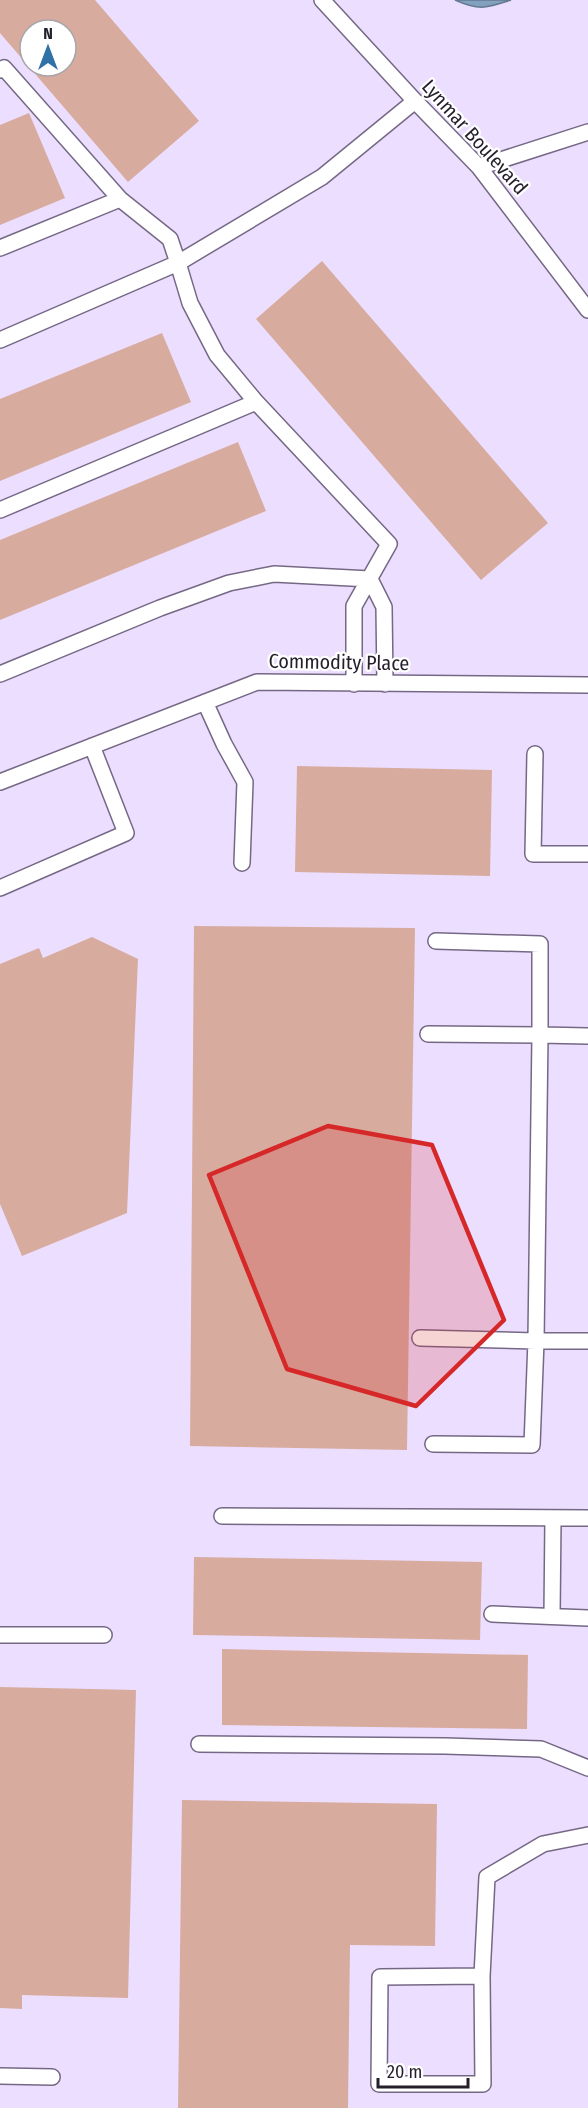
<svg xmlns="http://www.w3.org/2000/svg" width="588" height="2108" viewBox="0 0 588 2108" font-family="'Fira Sans Condensed',sans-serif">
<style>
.built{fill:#ecdefe;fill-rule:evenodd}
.water{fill:#81a1be;stroke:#657a92;stroke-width:1.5}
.building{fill:#d8ab9f;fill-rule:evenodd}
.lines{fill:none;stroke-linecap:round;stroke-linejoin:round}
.service-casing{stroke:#756885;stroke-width:18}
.service{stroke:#fff;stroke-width:15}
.marked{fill:#d62828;fill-opacity:0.2;stroke:#d62828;stroke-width:4.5;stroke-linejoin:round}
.labels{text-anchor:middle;stroke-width:4.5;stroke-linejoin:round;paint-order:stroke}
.street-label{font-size:20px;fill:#241f2b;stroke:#fff}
</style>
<rect width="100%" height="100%" fill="#f5effc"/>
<!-- built -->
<path class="built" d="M0,0H588V2108H0ZM30,30H66V66H30Z"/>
<!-- water -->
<path class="water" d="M455,0H511C486,8 480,11 455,0Z"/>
<!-- building -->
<path class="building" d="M0,0H95L199,121L128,182L0,33ZM30,30H66V66H30Z
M29,113L65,198L0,225V125Z
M322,261L548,523L481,580L256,319Z
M162,333L191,402L0,481V399Z
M238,442L266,511L0,620V540Z
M297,766L492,770L490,876L295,872Z
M194,926L415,928L407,1450L190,1446Z
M92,937L138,959L127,1213L22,1256L0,1204V964L39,948L43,958Z
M194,1557L482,1562L480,1640L193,1635Z
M222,1649L528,1655L527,1729L222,1725Z
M0,1687L136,1690L128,1998L22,1995V2009L0,2008Z
M182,1800L437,1804L435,1946L350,1945L348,2108H178Z"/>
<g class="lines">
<defs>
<path id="service" d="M322,0L415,101L479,167L588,310
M0,70L4,68L120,199
M479,167L588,132
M0,248L120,199L170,239L178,263L322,177L415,101
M0,340L178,263L190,303L217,355L256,402L0,510
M256,402L389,544L354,606V684
M370,579L384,607L385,684
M0,674L160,608L229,583L274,574L370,579
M205,702L224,744L245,782L242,863
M535,754L533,854H588
M0,782L257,682L588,685
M0,888L126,833L92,746
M428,1034L540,1035V944L436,941
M588,1036L540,1035L536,1341H588
M420,1338L536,1341L532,1445L433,1444
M222,1516L588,1518
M492,1614L588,1618
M552,1616L553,1518
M0,1635H104
M199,1744L445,1746L541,1749L588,1768
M482,1976L380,1977L379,2084H483L482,1976L487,1877L543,1844L588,1835
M0,2076L52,2077"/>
</defs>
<!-- service casing -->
<use href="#service" class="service-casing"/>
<!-- service -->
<use href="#service" class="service"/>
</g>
<!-- marked area -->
<path class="marked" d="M328,1126L432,1145L504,1320L416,1406L287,1369L209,1175Z"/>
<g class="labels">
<!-- street labels -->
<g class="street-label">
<text transform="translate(475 137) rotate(48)" y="7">Lynmar Boulevard</text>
<text transform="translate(339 662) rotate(1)" y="7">Commodity Place</text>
</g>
</g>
<!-- north arrow -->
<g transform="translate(48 48)"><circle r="28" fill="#ffffff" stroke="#a7a5aa" stroke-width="1.5"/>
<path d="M0-4.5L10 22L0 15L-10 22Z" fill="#3071a7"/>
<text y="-9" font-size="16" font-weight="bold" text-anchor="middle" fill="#241f2b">N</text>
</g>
<!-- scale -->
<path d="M378 2078v9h90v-9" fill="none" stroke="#241f2b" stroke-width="3"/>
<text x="387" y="2078" font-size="18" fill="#241f2b" stroke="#ffffff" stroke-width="4.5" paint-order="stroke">20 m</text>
</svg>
